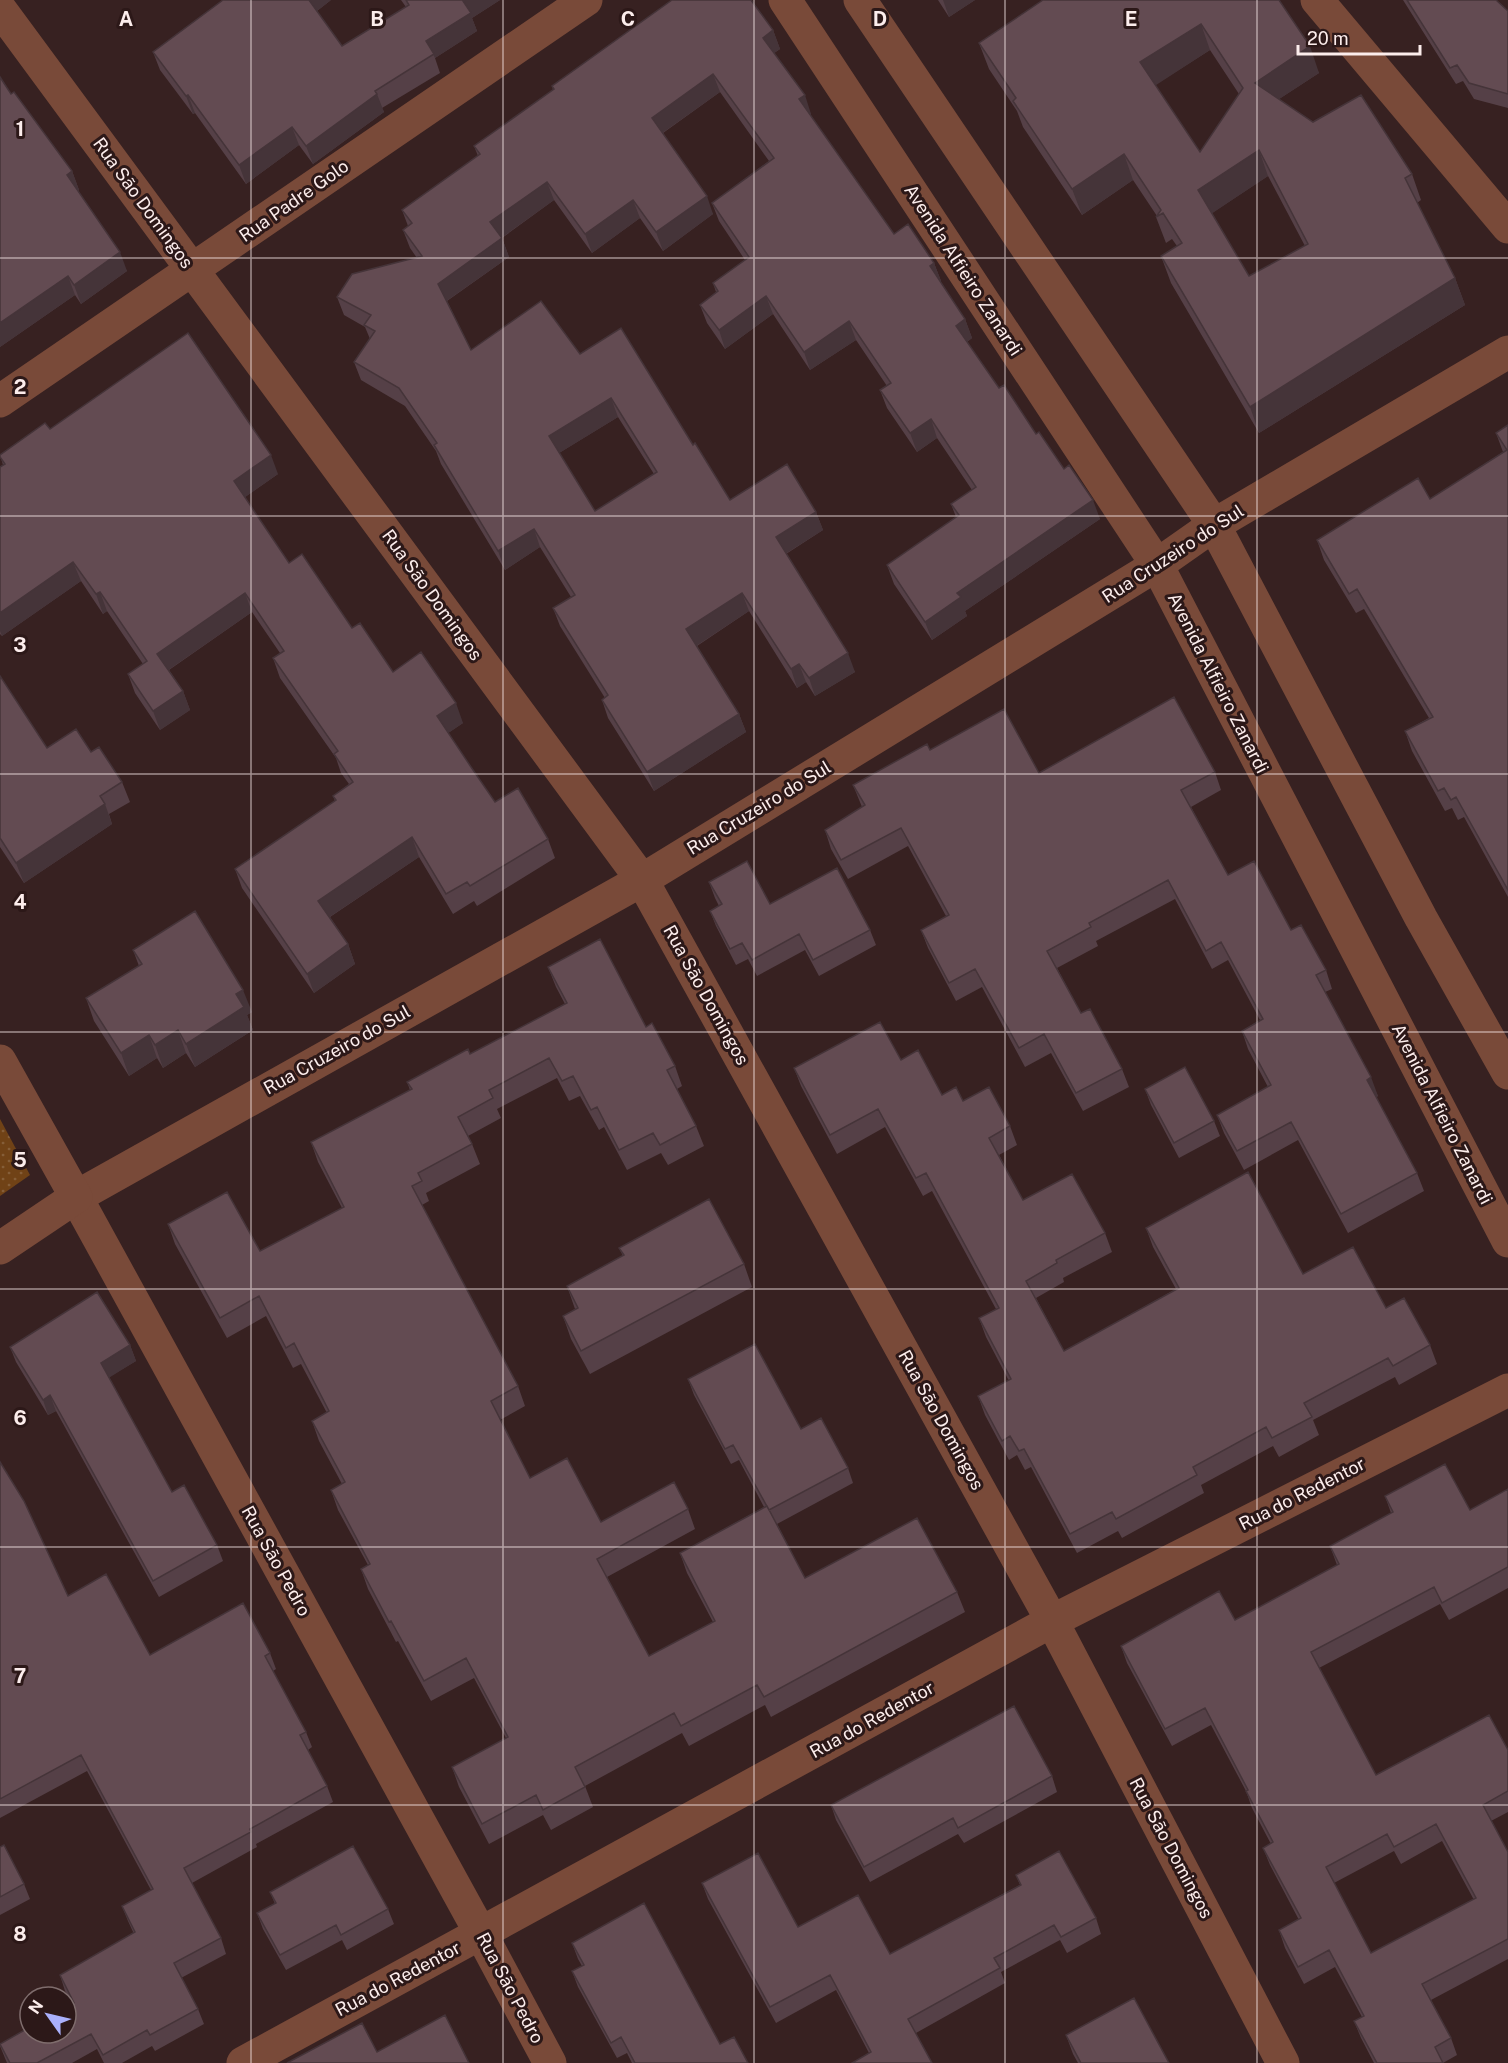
<svg xmlns="http://www.w3.org/2000/svg" width="1508" height="2063" viewBox="0 0 1508 2063" font-family="'Public Sans',sans-serif">
<style>
.park{fill:url(#park-dots)}
.lines{fill:none;stroke-linecap:round;stroke-linejoin:round}
.minor{stroke:#794a39;stroke-width:33}
.tertiary{stroke:#794a39;stroke-width:33}
.wall{fill:#554047;fill-rule:evenodd}
.shaded-wall{fill:#453439}
.building{fill:#634b52;stroke:#453439;stroke-width:1.5;fill-rule:evenodd}
.grid{fill:none;stroke:#fcedec;stroke-width:1.5;stroke-opacity:0.55}
.labels{text-anchor:middle;stroke-width:6;stroke-linejoin:round;paint-order:stroke}
.street-label{font-size:18px;fill:#fcedec;stroke:#2c1818}
.grid-label{font-size:20px;text-anchor:middle;font-weight:bold;fill:#fcedec;stroke:#2c1818;stroke-width:6;stroke-linejoin:round;paint-order:stroke}
</style>
<defs>
<pattern id="park-dots" width="8" height="8" patternUnits="userSpaceOnUse" patternTransform="scale(1.5)"><rect width="8" height="8" fill="#704216"/><path d="M2 2h.1M6 6h.1" fill="none" stroke="#855e38" stroke-width="1.8" stroke-linecap="round"/></pattern>
</defs>
<rect width="100%" height="100%" fill="#372121"/>
<!-- park -->
<path class="park" d="M0,1119L30,1175L0,1196Z"/>
<g class="lines">
<!-- minor -->
<path class="minor" d="M1317,0L1508,227
M0,9L642,880L1052,1621L1283,2063
M0,401L586,0
M243,2063L1052,1621L1508,1390
M550,2063L481,1934L76,1197L642,880L1157,565L1214,525L1508,352"/>
<!-- tertiary -->
<path class="tertiary" d="M785,0L1157,565L1508,1241
M860,0L1214,525L1421,918L1508,1073
M0,1061L76,1197L0,1248"/>
</g>
<!-- wall -->
<path class="wall" d="M331,0L317,11L342,46L406,7L401,0H500L472,18L477,31L435,58L440,73L382,108L384,112L313,164L299,145L246,184L195,113L193,114L160,70L153,52Z
M938,0H975L949,17Z
M1279,0L1319,73L1279,99L1313,122L1412,174L1421,200L1417,203L1455,278L1465,305L1259,433L1171,283L1161,256L1177,246L1172,239L1166,243L1156,217L1157,216L1133,180L1082,215L1023,127L1017,111L989,69L979,43ZM1210,50L1239,94L1200,152L1155,85ZM1268,176L1305,246L1249,276L1212,213Z
M1403,0H1496L1508,11V108L1474,99L1463,81L1456,84Z
M773,30L780,49L774,53L811,114L810,115L894,234L934,263L941,281L940,282L965,319L972,338L967,342L999,388L1064,469L1100,519L965,611L967,616L932,640L894,584L887,565L956,517L951,504L972,490L937,438L917,452L887,408L880,390L887,386L856,340L810,370L773,314L725,349L707,323L700,305L716,292L713,283L745,260L719,221L712,203L769,161L720,92L663,133L713,214L663,251L640,218L592,253L554,200L502,238L509,257L447,301L471,350L580,354L693,445L730,500L816,512L823,530L786,554L855,672L815,696L806,682L797,688L749,611L697,646L739,714L746,732L654,791L608,718L602,700L605,698L560,626L553,608L571,597L540,547L505,570L441,464L436,451L405,406L361,380L354,362L370,339L365,327L344,315L337,297L417,258L410,248L403,230L408,226L402,210L478,156L474,146L553,90L552,86ZM618,417L654,474L595,511L559,453Z
M11,94L72,171L79,190L78,191L127,271L81,304L75,295L0,347Z
M1508,425V897L1464,817L1458,820L1452,808L1445,811L1412,751L1405,731L1429,718L1364,609L1356,613L1324,560L1317,540L1430,499L1503,452L1496,433Z
M50,429L278,474L245,497L289,563L393,672L463,723L448,733L495,802L548,839L555,858L477,906L474,901L453,914L419,857L330,917L348,944L355,964L314,993L242,888L235,869L335,801L333,796L349,784L341,773L336,758L280,678L273,658L280,653L252,612L169,670L183,691L190,710L160,730L135,693L128,674L143,664L107,611L103,614L81,581L2,636L0,634V467L3,465L0,455Z
M0,676L47,748L91,752L122,782L130,802L109,814L112,824L24,883L0,847Z
M930,750L1039,773L1215,772L1221,790L1191,807L1228,875L1291,930L1326,970L1332,989L1325,992L1378,1096L1376,1097L1417,1173L1424,1191L1348,1233L1298,1140L1244,1170L1224,1133L1217,1115L1268,1087L1248,1049L1242,1031L1260,1020L1228,960L1212,969L1175,899L1096,941L1098,946L1057,968L1081,1013L1122,1069L1129,1087L1083,1111L1051,1053L1025,1067L982,987L956,1001L928,948L921,930L946,916L908,846L848,879L831,849L825,830L862,807L853,785Z
M709,882L770,904L870,930L876,945L819,976L805,950L757,976L748,959L736,965L716,926L710,911L719,906L715,898Z
M133,950L252,1012L247,1015L253,1030L195,1067L186,1053L163,1068L157,1058L129,1076L94,1021L86,998L139,966Z
M548,967L646,1027L675,1066L682,1086L677,1089L696,1126L704,1146L668,1165L661,1153L627,1170L604,1127L599,1130L580,1096L569,1101L557,1078L497,1109L501,1118L468,1136L472,1144L480,1164L426,1193L429,1201L422,1205L518,1386L525,1406L500,1420L530,1478L601,1522L688,1509L695,1529L607,1577L649,1656L713,1622L687,1573L680,1553L764,1507L739,1460L731,1464L694,1395L688,1379L801,1429L848,1468L853,1483L777,1524L805,1578L957,1592L965,1612L771,1717L765,1705L689,1746L682,1733L585,1786L593,1807L551,1830L543,1815L489,1844L459,1787L452,1767L506,1738L474,1678L431,1701L398,1641L396,1642L368,1589L361,1569L368,1565L338,1510L331,1490L342,1484L319,1441L312,1421L327,1413L301,1364L293,1368L266,1316L227,1338L175,1244L168,1224L260,1251L342,1208L318,1162L311,1142L410,1090L407,1082L470,1054L565,1004L556,987Z
M901,1060L942,1095L963,1101L1010,1126L1017,1145L999,1155L1023,1200L1105,1233L1112,1252L1063,1278L1064,1282L1036,1298L1064,1351L1176,1289L1153,1247L1146,1228L1303,1274L1386,1308L1430,1345L1437,1364L1399,1385L1395,1377L1313,1420L1319,1435L1279,1457L1273,1446L1201,1485L1204,1493L1122,1538L1118,1531L1077,1553L1031,1467L1025,1470L1017,1455L1009,1460L985,1415L978,1396L1009,1381L986,1337L979,1318L996,1309L932,1191L923,1196L885,1127L837,1154L801,1086L794,1068Z
M1145,1089L1214,1121L1220,1136L1179,1158L1151,1105Z
M619,1248L744,1264L752,1287L590,1374L571,1339L563,1316L575,1309L567,1286L623,1256Z
M130,1345L136,1361L109,1377L172,1492L217,1545L223,1561L159,1597L56,1411L48,1415L16,1362L10,1347Z
M0,1462L68,1596L150,1655L270,1653L276,1669L273,1671L306,1732L312,1747L308,1750L327,1786L333,1802L256,1844L257,1847L192,1883L221,1938L226,1954L181,1978L198,2009L204,2024L155,2051L152,2046L122,2063H104L97,2049L72,2063H7L0,2046L72,2004L65,1991L60,1975L134,1934L128,1921L122,1906L151,1890L87,1771L0,1818Z
M1508,1489V1588L1449,1620L1440,1604L1319,1668L1376,1775L1508,1750V1812L1491,1821L1508,1852V1959L1431,2000L1451,2038L1457,2055L1443,2063H1374L1361,2038L1354,2021L1362,2017L1335,1967L1304,1984L1285,1948L1279,1930L1299,1920L1270,1865L1263,1848L1271,1844L1252,1808L1246,1791L1211,1725L1172,1746L1127,1663L1121,1646L1235,1620L1337,1565L1330,1546L1391,1513L1385,1496L1470,1510ZM1442,1841L1474,1900L1371,1953L1334,1883L1394,1851L1401,1864Z
M1052,1776L1057,1792L964,1843L958,1834L870,1882L836,1820L831,1805Z
M0,1847L24,1884L30,1899L0,1915Z
M1016,1875L1096,1918L1101,1934L1067,1953L1060,1940L1001,1972L1005,1983L916,2033L869,2053L836,1990L776,2023L708,1899L702,1883L798,1927L890,1954L1020,1885Z
M270,1892L388,1909L394,1924L347,1950L342,1940L286,1970L263,1929L257,1913L275,1904Z
M572,1943L720,2044L748,2063H632L627,2053L617,2058L578,1987L572,1971L582,1966L578,1959Z
M1066,2035L1169,2063H1078L1073,2054Z"/>
<!-- shaded-wall -->
<path class="shaded-wall" d="M308,0H331L313,14Z
M465,0H500L472,18L477,31L435,58L426,41Z
M943,0H975L949,17Z
M1201,24L1210,50L1150,89L1140,62Z
M773,30L780,49L770,56L763,38Z
M1310,46L1319,73L1264,109L1255,83Z
M713,74L720,92L658,136L652,118Z
M377,94L384,112L313,164L306,146Z
M188,95L195,113L193,114L186,96Z
M805,95L811,114L806,118L799,99Z
M292,127L299,145L246,184L239,165Z
M1259,150L1268,176L1208,216L1198,190Z
M1124,154L1133,180L1082,215L1072,189Z
M72,171L79,190L74,194L67,175Z
M547,182L554,200L497,241L490,222Z
M707,196L713,214L663,251L656,232Z
M633,200L640,218L592,253L585,234Z
M502,238L509,257L445,302L438,284Z
M120,252L127,271L81,304L74,285Z
M934,263L941,281L936,285L930,266Z
M68,276L75,295L0,347V323Z
M1455,278L1465,305L1259,433L1250,407Z
M766,296L773,314L725,349L719,330Z
M965,319L972,338L963,345L956,326Z
M849,321L856,340L810,370L804,352Z
M611,398L618,417L556,455L549,436Z
M931,419L937,438L917,452L910,433Z
M271,455L278,474L241,500L234,481Z
M1093,500L1100,519L965,611L967,616L932,640L925,622L957,593Z
M816,512L823,530L782,556L776,537Z
M534,529L540,547L505,570L498,551Z
M73,562L81,581L2,636L0,631V613Z
M100,592L107,611L103,614L96,594Z
M245,593L252,612L164,673L157,654Z
M742,593L749,611L693,648L686,629Z
M848,653L855,672L815,696L809,678Z
M799,664L806,682L797,688L791,669Z
M183,691L190,710L160,730L153,711Z
M456,703L463,723L444,736L437,716Z
M739,714L746,732L654,791L647,772Z
M105,804L112,824L24,883L16,863Z
M412,837L419,857L325,920L318,901Z
M348,944L355,964L314,993L307,974Z
M243,990L252,1012L247,1015L253,1030L195,1067L186,1044L236,994Z
M178,1030L186,1053L163,1068L155,1045Z
M149,1035L157,1058L129,1076L121,1053Z
M1371,1077L1378,1096L1374,1099L1367,1080Z
M130,1345L136,1361L107,1379L101,1363Z
M50,1395L56,1411L48,1415L43,1400Z"/>
<!-- building -->
<path class="building" d="M223,0H309L342,46L409,5L406,0H465L463,1L471,13L426,41L434,54L375,91L377,94L306,146L292,127L239,165L188,95L186,96L153,52Z
M672,0H751L773,30L763,38L805,95L799,99L894,234L908,224L934,263L930,266L965,319L956,326L999,388L1004,385L1036,434L1039,432L1064,469L1069,465L1093,500L957,593L961,597L925,622L887,565L959,515L951,504L976,487L931,419L910,433L880,390L891,383L849,321L804,352L766,296L719,330L700,305L718,291L713,283L749,257L712,203L774,158L713,74L652,118L707,196L656,232L633,200L585,234L547,182L490,222L502,238L438,284L471,350L541,301L580,354L621,328L693,445L695,443L730,500L787,464L816,512L776,537L848,653L809,678L799,664L791,669L742,593L686,629L739,714L647,772L602,700L608,695L553,608L575,595L534,529L498,551L434,445L437,443L399,388L354,362L375,331L364,325L371,315L337,297L352,274L422,256L403,230L412,223L402,210L480,154L474,146L554,89L552,86ZM611,398L657,472L595,511L549,436Z
M1043,0H1279L1310,46L1255,83L1313,122L1361,95L1412,174L1405,178L1455,278L1250,407L1161,256L1182,243L1163,213L1156,217L1161,210L1124,154L1072,189L1013,101L1016,98L979,43ZM1201,24L1243,88L1200,152L1140,62ZM1259,150L1308,244L1249,276L1198,190Z
M1407,0H1496L1508,11V94L1469,83L1457,65L1450,68Z
M0,77L11,94L14,92L72,171L67,175L120,252L74,285L68,276L0,323Z
M188,333L271,455L234,481L289,563L302,554L352,628L360,623L393,672L421,652L456,703L437,716L471,767L495,802L518,788L548,839L470,886L467,882L446,894L412,837L318,901L348,944L307,974L235,869L336,800L333,796L353,782L334,754L338,751L273,658L284,651L245,593L157,654L183,691L153,711L128,674L147,661L100,592L96,594L73,562L0,613V467L5,464L0,457V455L45,423L50,429Z
M1508,425V890L1456,797L1451,800L1444,788L1438,791L1405,731L1433,717L1357,589L1349,594L1317,540L1418,478L1430,499L1507,450L1496,433Z
M0,676L47,748L76,729L91,752L99,747L122,782L100,796L105,804L16,863L0,838Z
M1174,697L1215,772L1181,790L1228,875L1254,861L1291,930L1301,925L1326,970L1316,975L1371,1077L1367,1080L1417,1173L1341,1214L1291,1122L1237,1151L1217,1115L1271,1085L1242,1031L1263,1019L1221,942L1206,951L1168,880L1089,923L1091,927L1047,951L1081,1013L1090,1009L1122,1069L1076,1093L1044,1034L1019,1048L975,969L949,983L921,930L949,915L901,828L841,860L825,830L865,805L853,785L927,744L930,750L1004,709L1039,773Z
M747,861L770,904L837,868L870,930L813,960L799,934L752,960L742,943L730,949L710,911L722,904L709,882Z
M195,911L243,990L236,994L244,1007L186,1044L178,1030L155,1045L149,1035L121,1053L86,998L142,964L133,950Z
M600,939L646,1027L652,1023L675,1066L667,1070L696,1126L660,1145L653,1133L619,1150L597,1107L591,1110L573,1076L562,1081L549,1058L489,1090L493,1098L458,1117L472,1144L418,1173L422,1181L412,1186L518,1386L491,1401L530,1478L567,1458L601,1522L674,1482L688,1509L597,1559L649,1656L715,1621L680,1553L767,1506L805,1578L917,1518L957,1592L764,1697L757,1685L681,1726L674,1713L575,1767L585,1787L543,1810L536,1795L482,1824L452,1767L508,1737L466,1658L424,1681L391,1621L389,1622L361,1569L370,1564L331,1490L345,1482L312,1421L329,1411L294,1343L286,1348L259,1296L220,1318L168,1224L227,1192L260,1251L344,1207L311,1142L412,1089L407,1082L468,1049L470,1054L567,1003L548,967Z
M880,1022L901,1060L918,1050L942,1095L956,1087L963,1101L989,1087L1010,1126L989,1138L1023,1200L1072,1174L1105,1233L1056,1260L1057,1263L1026,1281L1064,1351L1179,1288L1146,1228L1248,1172L1303,1274L1353,1247L1386,1308L1404,1298L1430,1345L1393,1366L1388,1358L1304,1403L1312,1417L1272,1438L1266,1427L1193,1467L1197,1475L1116,1519L1112,1512L1070,1534L1024,1449L1019,1451L1010,1436L1002,1441L978,1396L1011,1379L979,1318L999,1308L926,1173L916,1178L878,1109L830,1135L794,1068Z
M1185,1067L1214,1121L1174,1143L1145,1089Z
M709,1199L744,1264L581,1351L563,1316L578,1308L567,1286L624,1255L619,1248Z
M97,1292L130,1345L101,1363L172,1492L184,1485L217,1545L153,1581L50,1395L43,1400L10,1347Z
M755,1344L801,1429L821,1418L848,1468L769,1510L733,1445L725,1449L688,1379Z
M0,1462L24,1501L68,1596L106,1574L150,1655L243,1603L270,1653L265,1656L306,1732L300,1735L327,1786L250,1829L251,1832L184,1868L221,1938L174,1963L198,2009L150,2035L147,2030L103,2055L91,2034L37,2063H10L0,2044L30,2027V2033H66V2007L74,2003L60,1975L135,1932L122,1906L153,1889L81,1755L0,1799Z
M1445,1464L1470,1510L1508,1489V1567L1442,1603L1434,1587L1311,1652L1376,1775L1489,1715L1508,1750V1791L1483,1805L1508,1852V1939L1422,1984L1451,2038L1435,2047L1443,2063H1377L1354,2021L1364,2016L1329,1950L1298,1967L1279,1930L1301,1918L1263,1848L1273,1842L1246,1791L1248,1790L1205,1708L1165,1729L1121,1646L1219,1591L1235,1620L1339,1564L1330,1546L1393,1512L1385,1496ZM1436,1824L1476,1898L1371,1953L1326,1867L1387,1834L1394,1847Z
M1014,1706L1052,1776L958,1828L953,1818L864,1867L831,1805Z
M4,1845L24,1884L0,1897V1847Z
M353,1846L388,1909L341,1935L336,1925L280,1955L257,1913L276,1903L270,1892Z
M1059,1851L1096,1918L1061,1937L1054,1925L994,1958L1000,1968L908,2019L932,2063H852L871,2052L830,1975L770,2007L702,1883L758,1853L798,1927L858,1895L890,1954L1021,1885L1016,1875Z
M644,1903L720,2044L734,2037L748,2063H635L621,2037L611,2043L572,1971L584,1965L572,1943Z
M1134,1998L1169,2063H1081L1066,2035Z
M445,2015L469,2063H287L362,2023L377,2052Z"/>
<!-- grid -->
<path class="grid" d="M251,0V2063M503,0V2063M754,0V2063M1005,0V2063M1257,0V2063M0,258H1508M0,516H1508M0,774H1508M0,1032H1508M0,1289H1508M0,1547H1508M0,1805H1508"/>
<g class="labels">
<!-- street labels -->
<g class="street-label">
<text transform="translate(294 201) rotate(-35)" y="6">Rua Padre Golo</text>
<text transform="translate(143 203) rotate(54)" y="6">Rua São Domingos</text>
<text transform="translate(963 270) rotate(57)" y="6">Avenida Alfieiro Zanardi</text>
<text transform="translate(1173 554) rotate(-33)" y="6">Rua Cruzeiro do Sul</text>
<text transform="translate(432 595) rotate(54)" y="6">Rua São Domingos</text>
<text transform="translate(1218 683) rotate(63)" y="6">Avenida Alfieiro Zanardi</text>
<text transform="translate(759 808) rotate(-31)" y="6">Rua Cruzeiro do Sul</text>
<text transform="translate(706 995) rotate(61)" y="6">Rua São Domingos</text>
<text transform="translate(337 1050) rotate(-29)" y="6">Rua Cruzeiro do Sul</text>
<text transform="translate(1442 1114) rotate(63)" y="6">Avenida Alfieiro Zanardi</text>
<text transform="translate(941 1420) rotate(61)" y="6">Rua São Domingos</text>
<text transform="translate(1302 1494) rotate(-27)" y="6">Rua do Redentor</text>
<text transform="translate(276 1561) rotate(61)" y="6">Rua São Pedro</text>
<text transform="translate(872 1720) rotate(-29)" y="6">Rua do Redentor</text>
<text transform="translate(1171 1848) rotate(62)" y="6">Rua São Domingos</text>
<text transform="translate(398 1979) rotate(-28)" y="6">Rua do Redentor</text>
<text transform="translate(510 1988) rotate(62)" y="6">Rua São Pedro</text>
</g>
</g>
<g class="grid-label">
<text x="126" y="26">A</text>
<text x="377" y="26">B</text>
<text x="628" y="26">C</text>
<text x="880" y="26">D</text>
<text x="1131" y="26">E</text>
<text x="20" y="136">1</text>
<text x="20" y="394">2</text>
<text x="20" y="652">3</text>
<text x="20" y="909">4</text>
<text x="20" y="1167">5</text>
<text x="20" y="1425">6</text>
<text x="20" y="1683">7</text>
<text x="20" y="1941">8</text>
</g>
<!-- north arrow -->
<g transform="translate(48 2015) rotate(304)"><circle r="28" fill="#2c1818" stroke="#7f6d6d" stroke-width="1.5"/>
<path d="M0-4.5L10 22L0 15L-10 22Z" fill="#aab0fb"/>
<text y="-9" font-size="16" font-weight="bold" text-anchor="middle" fill="#fcedec">N</text>
</g>
<!-- scale -->
<path d="M1298 45v9h122v-9" fill="none" stroke="#fcedec" stroke-width="3"/>
<text x="1307" y="45" font-size="18" fill="#fcedec" stroke="#2c1818" stroke-width="4.5" paint-order="stroke">20 m</text>
</svg>
